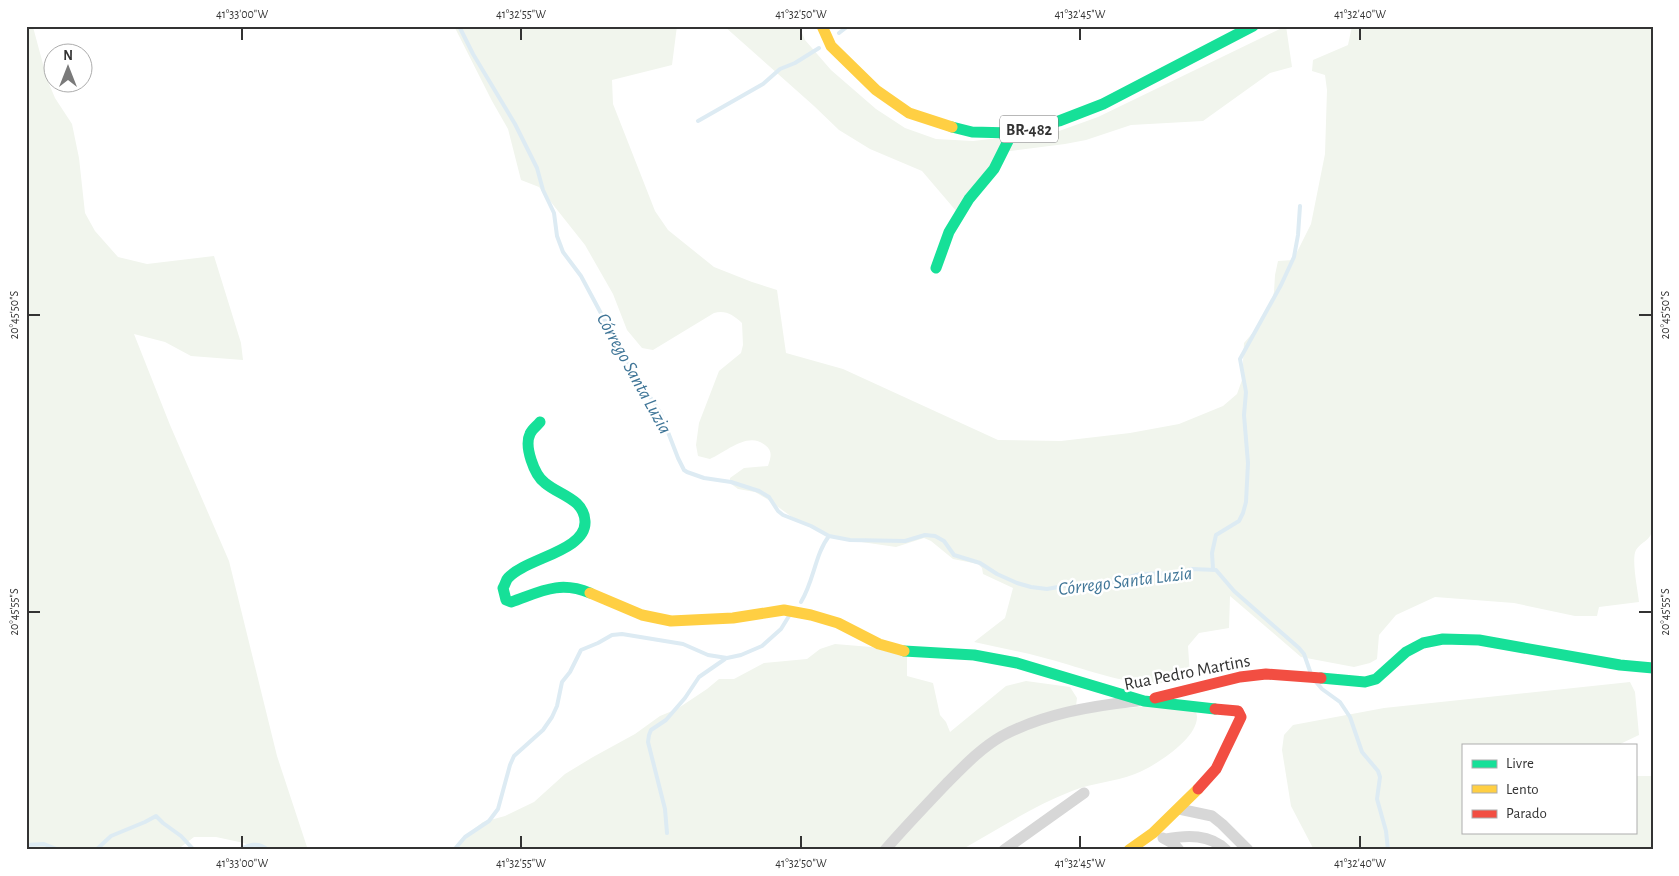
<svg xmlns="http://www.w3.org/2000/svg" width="1679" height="876" viewBox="0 0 1679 876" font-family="'Alegreya Sans',sans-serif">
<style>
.green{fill:#f1f5ed}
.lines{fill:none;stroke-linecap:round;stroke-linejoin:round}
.stream{stroke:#ddebf3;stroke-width:4}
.street{stroke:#d7d7d7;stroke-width:11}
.fast{stroke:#16e098;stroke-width:11}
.slow{stroke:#ffcf43;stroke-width:11}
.jam{stroke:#f24e42;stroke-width:11}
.ticks{fill:none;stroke:#333;stroke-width:2}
.labels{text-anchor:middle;stroke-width:5;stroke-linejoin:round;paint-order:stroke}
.shield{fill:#fff;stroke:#707070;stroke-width:1}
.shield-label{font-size:16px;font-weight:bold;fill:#333}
.street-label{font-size:18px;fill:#333;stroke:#fff}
.water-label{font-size:19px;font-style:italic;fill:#3f7597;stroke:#fff}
.neatline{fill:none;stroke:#333;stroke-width:2}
.ticks-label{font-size:12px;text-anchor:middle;fill:#333}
</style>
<rect width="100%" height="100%" fill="#fff"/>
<!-- green -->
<path class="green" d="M26,26L33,27L47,79L55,98L72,124L79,158L85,213L95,231L118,257L147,264L214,256L241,343L243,360L191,356L165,342L134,334L170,425L229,561L277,756L308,850H259L244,843L216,837H194L177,850H26Z
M454,26H677L672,65L612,80L613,104L655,211L668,230L714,267L752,282L777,290L786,353L843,369L998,440L1061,441L1130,433L1179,424L1223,406L1237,394L1242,380L1244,343L1256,329L1270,307L1274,292L1275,275L1278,261L1293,260L1311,224L1325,154L1327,90L1325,75L1312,71L1313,60L1348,45L1352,26H1653V528C1650,542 1643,540 1636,550C1631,559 1638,591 1639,602L1599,607L1597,616H1575L1514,603L1435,597L1396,615L1379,635L1377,659L1370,663L1354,667L1301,657L1230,596L1229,628L1199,633L1188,646L1190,676C1144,696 1087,668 1041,657C1019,651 996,647 974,642L1005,618L1013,588L983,574L982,568L978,564L953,559L931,541L924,538L896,547L834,538L792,517L767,499L755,492L738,489L730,483V478L744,468L768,466C771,457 773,451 765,445C748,431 726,452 710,459L698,456L696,445L699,423L719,371L741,353L743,345L742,323C733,315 726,310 714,313L653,350L642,348L627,330L613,294L585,245L539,187L521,180L508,129L492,101Z
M724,26H799L805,40L831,70L876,109L905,128L936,139L973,141L1059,131L1098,117L1286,26L1292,67L1270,73L1203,121L1131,125L1086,140L1065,144L1003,152L957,212L922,171L870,149L839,130L814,106Z
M835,644L871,647L907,655V676L933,683L940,715L946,722L950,732L1006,686L1026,681L1070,687L1077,698L1076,706L1096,708H1130L1154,705L1194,706C1195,709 1197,714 1197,717C1197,740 1153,767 1135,774C1114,782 1092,783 1072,791C1033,806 997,830 961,850H452L461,839L483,822L505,816L534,802L565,774L593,757L635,734L660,716L677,709L707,689L719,679H734L764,663L807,659L820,649Z
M1630,682L1635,692L1639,735L1618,745H1463V832H1519L1540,834L1551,832H1635V776H1653V850H1314L1291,806L1282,750L1284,735L1293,725L1384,708Z"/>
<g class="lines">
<!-- stream -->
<path class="stream" d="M459,26L473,54L515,124L537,168L543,190L554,213L557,236L563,252L581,276L626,360L661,414L678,458L684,470L687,472L704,478L731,482L759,491L769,497L778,511L783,515L811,526L829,536L850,540L905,541L925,535L935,536L944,541L954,555L980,563L997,574L1017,583L1031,587L1047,589L1069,585L1107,584L1140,574L1180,573L1192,569L1216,570L1234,591L1299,648L1304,654L1311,674
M839,33L848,26
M698,121L763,84L780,69L795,63L819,48
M1213,569L1212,553L1216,535L1239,521L1243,513L1246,502L1248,463L1244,415L1246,392L1240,359L1281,285L1294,257L1298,235L1300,206
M801,602C814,581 815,554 829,536
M1316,682L1322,689L1340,702L1350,717L1362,752L1378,771L1380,777L1377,799L1386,831L1388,850
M667,833L665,809L648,742L649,735L651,730L666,720L685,698L699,677L725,659
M26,845L44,844L59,850
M96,850L111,836L145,822L156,816L163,823L181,836L194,850
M238,850C249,845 258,841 268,850
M454,850L465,837L489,821L498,809L510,765L514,756L543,730L552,717L557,706L562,682L570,672L581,650L598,643L612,635L622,634L683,644L708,655L727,658L741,655L762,646L781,629L789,616"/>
<!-- street -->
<path class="street" d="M1179,809L1212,816L1222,824L1248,850
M1163,838L1174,844L1179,850
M1166,839C1187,835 1210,834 1226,850
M885,850C905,827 926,805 947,783C964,766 981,748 1002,736C1043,714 1091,706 1137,701
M1004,850L1084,793"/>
<!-- fast -->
<path class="fast" d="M952,127L972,132L1012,133L1059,121L1103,104L1253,26
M936,268L949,232L969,199L994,169L1012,133
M540,422C537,426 532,429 530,434C524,446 534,475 545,483C559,495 584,499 585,521C587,551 526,558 508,578C506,580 505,585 503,588L506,600L511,602C540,592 559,580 590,593
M904,651L974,655L1017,663L1144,701L1215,709
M1321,678L1365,682L1376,679L1406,652L1423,643L1443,639L1479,640L1620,665L1653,668"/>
<!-- slow -->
<path class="slow" d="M822,26L831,46L876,90L909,113L952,127
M590,593L642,615L671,621L733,618L784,610L811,615L838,623L879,644L904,651
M1129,850L1153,833L1198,789"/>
<!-- jam -->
<path class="jam" d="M1155,698L1240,677L1266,674L1321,678
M1198,789L1216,769L1241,717L1238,711L1215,709"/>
</g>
<!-- ticks -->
<path class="ticks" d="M242,28V40M521,28V40M801,28V40M1080,28V40M1360,28V40M28,315H40M1639,315H1652M28,612H40M1639,612H1652M242,836V848M521,836V848M801,836V848M1080,836V848M1360,836V848"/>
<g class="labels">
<!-- shield labels -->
<rect class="shield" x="1000" y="115.5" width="58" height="27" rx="4"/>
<g class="shield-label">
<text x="1029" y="135">BR-482</text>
</g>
<!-- street labels -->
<g class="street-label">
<text transform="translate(1187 672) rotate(-11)" y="6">Rua Pedro Martins</text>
</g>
<!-- water labels -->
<g class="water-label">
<text transform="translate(635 373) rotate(61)" y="7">Córrego Santa Luzia</text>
<text transform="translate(1125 580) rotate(-7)" y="7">Córrego Santa Luzia</text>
</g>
</g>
<!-- border -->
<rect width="1679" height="876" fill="none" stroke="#ffffff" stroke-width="55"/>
<!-- legend -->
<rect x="1462" y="744" width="175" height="90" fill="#ffffff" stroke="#adadad"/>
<rect x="1472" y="760" width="25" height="8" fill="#16e098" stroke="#adadad"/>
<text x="1506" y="768" font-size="15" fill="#333333">Livre</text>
<rect x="1472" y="785" width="25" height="8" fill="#ffcf43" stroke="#adadad"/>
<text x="1506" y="794" font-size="15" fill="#333333">Lento</text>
<rect x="1472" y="810" width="25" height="8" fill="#f24e42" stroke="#adadad"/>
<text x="1506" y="818" font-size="15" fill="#333333">Parado</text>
<!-- north arrow -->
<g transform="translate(68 68)"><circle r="24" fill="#ffffff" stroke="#adadad"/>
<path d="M0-4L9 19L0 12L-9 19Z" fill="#7a7a7a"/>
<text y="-8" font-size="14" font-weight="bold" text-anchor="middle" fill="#333333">N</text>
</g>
<rect x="28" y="28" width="1624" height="820" class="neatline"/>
<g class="ticks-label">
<text x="242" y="18">41°33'00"W</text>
<text x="521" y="18">41°32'55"W</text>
<text x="801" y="18">41°32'50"W</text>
<text x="1080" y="18">41°32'45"W</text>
<text x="1360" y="18">41°32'40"W</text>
<text transform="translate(14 315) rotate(-90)" y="4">20°45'50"S</text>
<text transform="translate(1665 315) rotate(-90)" y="4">20°45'50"S</text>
<text transform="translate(14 612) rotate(-90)" y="4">20°45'55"S</text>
<text transform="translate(1665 612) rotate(-90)" y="4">20°45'55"S</text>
<text x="242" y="867">41°33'00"W</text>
<text x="521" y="867">41°32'55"W</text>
<text x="801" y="867">41°32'50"W</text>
<text x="1080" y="867">41°32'45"W</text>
<text x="1360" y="867">41°32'40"W</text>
</g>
</svg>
